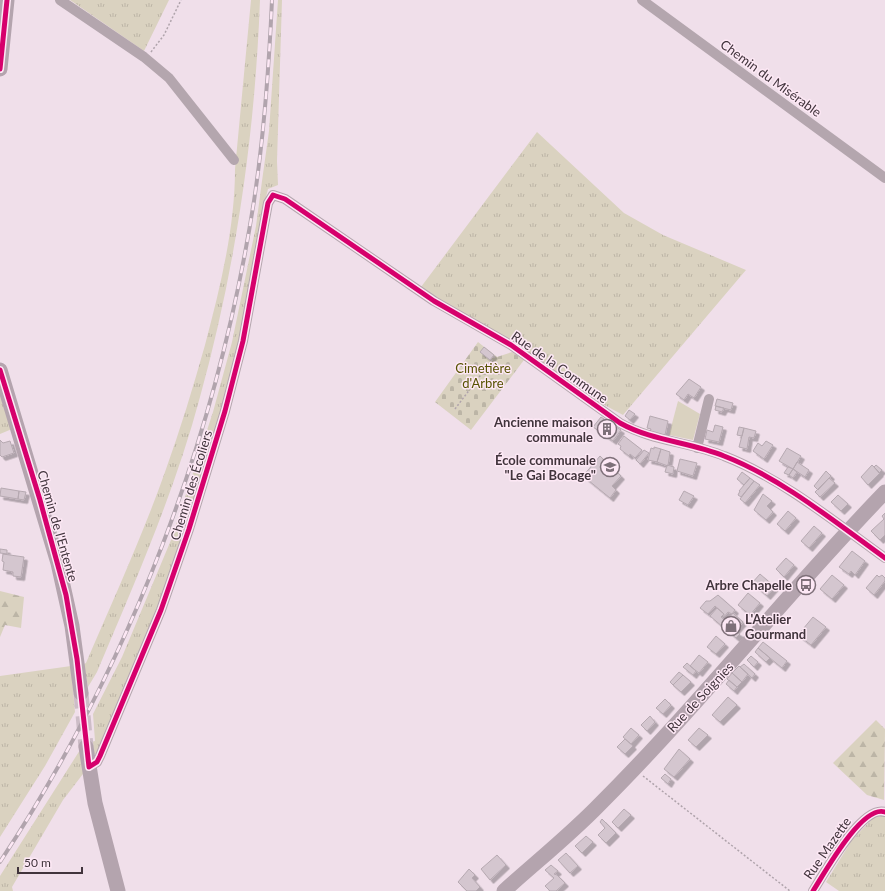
<svg xmlns="http://www.w3.org/2000/svg" width="885" height="891" viewBox="0 0 885 891" font-family="Lato,sans-serif">
<style>
.grass{fill:url(#grass-tufts)}
.forest{fill:url(#forest-firs)}
.cemetery{fill:url(#cemetery-stones)}
.park{fill:#dad2c0}
.building{fill:#d4c6cf;stroke:#b6a9b1;filter:url(#shadow)}
.lines{fill:none;stroke-linecap:round;stroke-linejoin:round}
.secondary-tunnel{stroke:#cdbdc7;stroke-width:15;stroke-dasharray:15 8;stroke-linecap:butt}
.path{stroke:#afa3ab;stroke-width:1.5;stroke-dasharray:2 2;stroke-linecap:butt}
.street{stroke:#b4a6ae;stroke-width:10}
.secondary{stroke:#b4a4ae;stroke-width:15}
.rail-casing{stroke:#b1a4ad;stroke-width:4}
.rail{stroke:#fde8f5;stroke-width:2.5;stroke-dasharray:8;stroke-linecap:butt}
.cycleway-casing{stroke:#fde8f5;stroke-width:8}
.cycleway{stroke:#d6006c;stroke-width:5}
.labels{text-anchor:middle;stroke-width:3;stroke-linejoin:round;paint-order:stroke}
.street-label{font-size:13px;fill:#41343c;stroke:#fde8f5}
.park-label{font-size:13px;fill:#565200;stroke:#fde8f5}
.poi-label{font-size:13px;font-weight:bold;fill:#41343c;stroke:#fde8f5;text-anchor:end}
</style>
<defs>
<pattern id="grass-tufts" width="24" height="20" patternUnits="userSpaceOnUse"><rect width="24" height="20" fill="#dad2c0"/><path d="M3 7l-1-3M5 7V3M7 7l1-3M15 17l-1-3M17 17v-4M19 17l1-3" fill="none" stroke="#bcb5a6"/></pattern>
<pattern id="forest-firs" width="22" height="20" patternUnits="userSpaceOnUse"><rect width="22" height="20" fill="#dad2c0"/><path d="M5 1l3.5 6h-7zM16 11l3.5 6h-7z" fill="#bcb5a6"/></pattern>
<pattern id="cemetery-stones" width="16" height="16" patternUnits="userSpaceOnUse"><rect width="16" height="16" fill="#dad2c0"/><path d="M2 7V4a2 2 0 0 1 4 0v3zM10 15v-3a2 2 0 0 1 4 0v3z" fill="#bcb5a6"/></pattern>
<filter id="shadow"><feDropShadow dx="3.5" dy="3.5" stdDeviation="0" flood-color="#0004"/></filter>
</defs>
<rect width="100%" height="100%" fill="#f0dfea"/>
<!-- grass -->
<path class="grass" d="M70,0H169L144,51Z
M251,0H260C255,134 236,267 200,397C175,491 135,582 97,672L88,687L84,664L86,663C113,600 142,537 165,472C180,430 193,388 205,345C220,288 235,228 235,169Z
M278,0H282L277,161L278,185L268,189L263,209L252,286L223,408L159,607L97,754H93L91,742L95,741L93,714L122,657L171,540L213,412L232,342L256,226L262,181L269,131Z
M537,132L624,213L663,235L746,270L623,415L560,381L418,291Z
M0,391L12,429L0,434Z
M71,666L75,712L45,766L0,837V676Z
M80,750L86,770L63,800L12,887L13,891H0V876Z
M885,815V891H839L826,882L852,840L873,818Z"/>
<!-- forest -->
<path class="forest" d="M0,591L24,597L21,628L5,625L0,637Z
M876,720L885,729L884,800L867,795L833,763Z"/>
<!-- cemetery -->
<path class="cemetery" d="M478,342L497,357L512,352L524,360L471,430L435,402Z"/>
<!-- park -->
<path class="park" d="M678,401L700,414L693,440L669,435Z"/>
<!-- building -->
<path class="building" d="M484,347L494,355L490,360L480,352Z
M689,379L701,387L694,398L688,394L684,400L676,394Z
M717,399L733,403L731,410L715,406Z
M716,406L724,408L722,412L715,410Z
M629,410L635,414L630,420L625,416Z
M650,416L668,421L665,435L650,432L651,429L647,428Z
M601,417L621,430L613,441L593,427Z
M715,425L723,427L719,442L705,439L707,430L713,432Z
M739,427L744,428L742,436L737,435Z
M744,428L756,431L754,438L749,437L747,449L739,447Z
M624,436L642,450L635,458L630,454L629,456L620,449L621,446L618,444Z
M0,440L3,443L10,441L14,453L2,457L0,455Z
M766,441L773,445L764,459L753,451L758,443L762,446Z
M654,447L661,449L657,462L648,460L651,448L654,449Z
M787,448L801,456L793,469L779,461Z
M661,449L670,452L668,466L657,462Z
M644,450L649,453L640,464L636,460Z
M600,456L621,476L612,486L616,490L610,498L583,476Z
M680,459L697,463L693,476L677,471Z
M797,462L809,470L805,477L793,469Z
M667,465L674,467L673,474L665,472Z
M872,465L880,473L868,485L861,477Z
M876,465L882,470L879,473L874,467Z
M788,467L793,469L789,475L784,473Z
M793,469L797,472L793,478L789,475Z
M826,471L831,476L818,490L814,486Z
M742,472L750,478L744,485L737,479Z
M750,478L754,481L741,497L738,495L740,491H739Z
M829,478L835,483L820,497L815,492Z
M754,481L760,485L745,503L740,499Z
M1,488L19,491L18,499L0,496Z
M19,491L26,492L24,500L18,499Z
M684,491L694,496L688,505L679,500Z
M763,494L772,501L767,506L773,512L766,520L754,510Z
M838,495L848,504L841,511L831,502Z
M788,511L796,518L785,531L777,524Z
M885,513V535L880,540L871,531L884,519L882,516Z
M814,526L822,533L809,548L801,541Z
M0,549L7,550V554L0,553Z
M852,551L865,561L855,575L851,571L849,574L839,567Z
M3,554L24,557L21,577L13,576V572L3,570L4,562L2,561Z
M786,558L794,565L784,577L776,569Z
M760,574L775,587L767,596L752,583Z
M832,575L844,585L832,599L820,589Z
M877,575L879,577L882,575L885,578V581L874,595L866,588Z
M748,593L760,603L750,615L738,605Z
M718,595L735,610L732,614L728,612L724,617V614L715,606L708,614L700,608L706,601H710Z
M717,608L724,614L721,617L726,621L733,613L743,622L735,631L740,634L736,638L710,616Z
M813,617L826,627L811,645L798,635Z
M716,636L725,644L716,654L707,647Z
M763,642L787,661L782,668L758,648Z
M758,648L770,658L766,662L755,652Z
M699,655L708,662L699,673L690,666Z
M751,656L758,662L754,667L747,660Z
M687,663L696,671L693,675L683,667Z
M744,664L755,674L752,678L740,667Z
M739,666L748,674L742,682L732,673Z
M679,672L683,675L673,685L670,682Z
M732,673L742,682L737,687L727,679Z
M683,675L691,682L681,692L673,685Z
M729,680L737,687L734,691L726,684Z
M728,697L737,705L720,722L712,715Z
M665,699L671,705L663,714L656,708Z
M650,716L655,722L647,731L641,725Z
M631,728L639,735L631,744L623,737Z
M699,728L708,735L696,747L688,740Z
M625,739L633,746L625,754L617,747Z
M679,749L690,759L674,777L664,769Z
M665,774L671,779L668,784L661,778Z
M624,809L631,815L618,828L612,822Z
M602,819L616,833L606,843L598,835L605,828L600,822Z
M586,836L593,842L582,853L575,846Z
M566,853L578,866L570,873L558,860Z
M497,855L506,865L490,880L481,869Z
M551,865L558,871L554,874L557,875L565,883L556,891H550L545,886L554,878L545,870Z
M469,869L475,875L472,878L480,887L476,891H467L458,882Z"/>
<g class="lines">
<!-- secondary-tunnel -->
<path class="secondary-tunnel" d="M81,693L86,747"/>
<!-- path -->
<path class="path" d="M151,52L164,35L181,0
M455,409L495,356
M643,776L790,891"/>
<!-- street -->
<path class="street" d="M60,0L144,57L169,78L234,160
M642,0L885,178
M697,448L709,399
M89,767L97,762L100,756L161,610L189,529L225,411L243,341L268,203L273,195L285,199L434,301L511,345L620,423C652,441 690,442 724,456C781,478 835,522 885,558
M813,891C824,874 862,804 885,812"/>
<!-- secondary -->
<path class="secondary" d="M0,69L7,0
M0,370L58,563L72,626L81,693
M86,747L95,803L118,891
M504,891C536,862 570,835 600,804C700,704 787,593 885,492"/>
<defs>
<path id="rail" d="M0,862C131,663 217,437 254,201C264,135 269,67 272,0"/>
</defs>
<!-- rail casing -->
<use href="#rail" class="rail-casing"/>
<!-- rail -->
<use href="#rail" class="rail"/>
<defs>
<path id="cycleway" d="M0,69L7,0
M0,370L40,500L66,595L77,659L89,767L97,762L100,756L161,610L189,529L225,411L243,341L268,203L273,195L285,199L434,301L511,345L620,423C652,441 690,442 724,456C781,478 835,522 885,558
M813,891C824,874 862,804 885,812"/>
</defs>
<!-- cycleway casing -->
<use href="#cycleway" class="cycleway-casing"/>
<!-- cycleway -->
<use href="#cycleway" class="cycleway"/>
</g>
<!-- icons -->
<defs>
<symbol id="building-ring" viewBox="-11 -11 22 22"><circle r="9.5" fill="#fde8f5" stroke="#7e7079" stroke-width="1.5"/><path d="M-4-6H4V6H1V3H-1V6H-4ZM-2.5-4.3h1.7v1.8h-1.7ZM.8-4.3h1.7v1.8H.8ZM-2.5-1h1.7V.8h-1.7ZM.8-1h1.7V.8H.8Z" fill="#7e7079"/></symbol>
<symbol id="school-ring" viewBox="-11 -11 22 22"><circle r="9.5" fill="#fde8f5" stroke="#7e7079" stroke-width="1.5"/><path d="M0-5L7-2L0 1L-7-2ZM-4 1L0 2.5L4 1V4Q0 6-4 4Z" fill="#7e7079"/></symbol>
<symbol id="bus-ring" viewBox="-11 -11 22 22"><circle r="9.5" fill="#fde8f5" stroke="#7e7079" stroke-width="1.5"/><path d="M-5-6H5V4H4V6H2V4H-2V6H-4V4H-5ZM-3.5-4V0h7V-4ZM-3.5 1.2v1.5H-2V1.2ZM2 1.2v1.5H3.5V1.2Z" fill="#7e7079"/></symbol>
<symbol id="shop-ring" viewBox="-11 -11 22 22"><circle r="9.5" fill="#fde8f5" stroke="#7e7079" stroke-width="1.5"/><path d="M-5-2.5h2.3a2.7 3.5 0 0 1 5.4 0H5L5.5 6h-11ZM-1.5-2.5h3a1.5 2.3 0 0 0-3 0Z" fill="#7e7079"/></symbol>
</defs>
<g fill-rule="evenodd">
<use href="#building-ring" x="596" y="418" width="22" height="22"/>
<use href="#school-ring" x="599" y="456" width="22" height="22"/>
<use href="#bus-ring" x="795" y="574" width="22" height="22"/>
<use href="#shop-ring" x="720" y="615" width="22" height="22"/>
</g>
<g class="labels">
<!-- street labels -->
<g class="street-label">
<text transform="translate(771 78) rotate(36)" y="5">Chemin du Misérable</text>
<text transform="translate(560 367) rotate(35)" y="5">Rue de la Commune</text>
<text transform="translate(191 485) rotate(-73)" y="5">Chemin des Écoliers</text>
<text transform="translate(58 526) rotate(74)" y="5">Chemin de l'Entente</text>
<text transform="translate(700 697) rotate(-47)" y="5">Rue de Soignies</text>
<text transform="translate(827 848) rotate(-55)" y="5">Rue Mazette</text>
</g>
<!-- park labels -->
<g class="park-label">
<text x="483" y="373">Cimetière<tspan x="483" dy="15">d'Arbre</tspan></text>
</g>
<!-- poi labels -->
<g class="poi-label">
<text x="593" y="427">Ancienne maison<tspan x="593" dy="15">communale</tspan></text>
<text x="596" y="465">École communale<tspan x="596" dy="15">"Le Gai Bocage"</tspan></text>
<text x="792" y="590">Arbre Chapelle</text>
<text x="745" y="624" text-anchor="start">L'Atelier<tspan x="745" dy="15">Gourmand</tspan></text>
</g>
</g>
<!-- scale -->
<path d="M18 867v6h64v-6" fill="none" stroke="#41343c" stroke-width="2"/>
<text x="24" y="867" font-size="12" fill="#41343c" stroke="#fde8f5" stroke-width="3" paint-order="stroke">50 m</text>
</svg>
